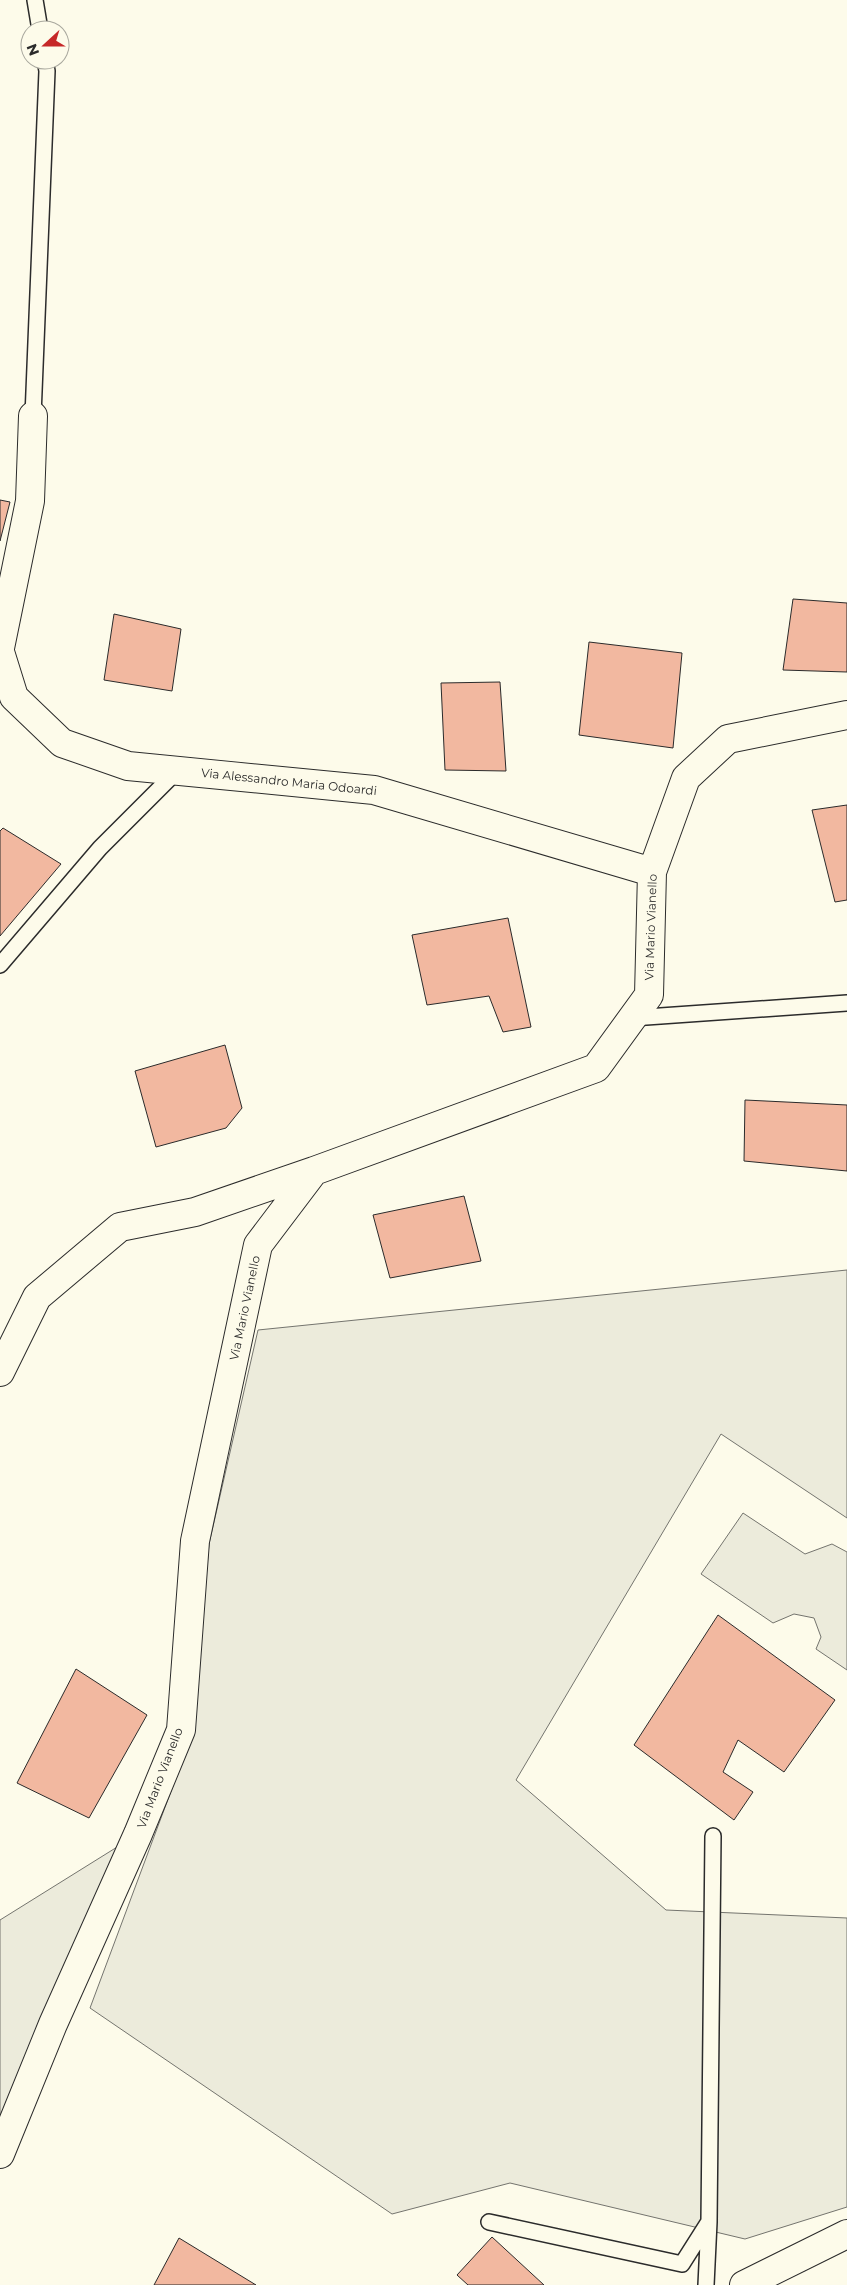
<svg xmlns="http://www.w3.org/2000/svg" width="847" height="2285" viewBox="0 0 847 2285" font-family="Montserrat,sans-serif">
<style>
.green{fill:#ecebdb;stroke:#74746e}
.building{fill:#f2b8a0;stroke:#2b2b2b}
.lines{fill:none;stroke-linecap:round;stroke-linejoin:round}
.service-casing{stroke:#2b2b2b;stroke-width:18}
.minor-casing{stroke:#2b2b2b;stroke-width:30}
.service{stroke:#fdfbea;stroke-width:15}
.minor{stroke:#fdfbea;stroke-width:28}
.labels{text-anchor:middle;stroke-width:4;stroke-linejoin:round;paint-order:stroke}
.street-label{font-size:12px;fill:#2b2b2b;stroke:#fdfbea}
</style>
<rect width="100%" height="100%" fill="#fdfbea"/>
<!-- green -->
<path class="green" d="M847,1270V1518L721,1434L516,1780L666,1910L847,1918V2207L745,2239L510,2183L392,2214L90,2008L192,1735L209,1544L258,1330Z
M743,1513L805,1554L832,1544L847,1552V1670L816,1649L821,1637L814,1618L794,1614L773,1623L701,1574Z
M138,1834L0,2154V1920Z"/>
<!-- building -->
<path class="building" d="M0,500L10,502L0,541Z
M793,599L847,603V672L783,670Z
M114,614L181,629L172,691L104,680Z
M589,642L682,653L673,748L579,735Z
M500,682L506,771L445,770L441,683Z
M847,805V900L835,902L812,810Z
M3,828L61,864L0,936V831Z
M508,918L531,1027L503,1032L489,996L427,1005L412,935Z
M225,1045L242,1108L226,1128L156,1147L135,1071Z
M745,1100L847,1105V1171L744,1161Z
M464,1196L481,1261L390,1278L373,1215Z
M718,1615L835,1700L784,1772L738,1740L723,1772L753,1792L734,1820L634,1745Z
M76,1669L147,1715L89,1818L17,1783Z
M492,2237L544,2285H468L457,2275Z
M179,2238L256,2285H154Z"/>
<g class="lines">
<defs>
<path id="service" d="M35,0L40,30
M33,416L47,71L45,60
M0,965L100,848L177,771
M632,1018L847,1003
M489,2222L682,2264L708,2223
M706,2285L709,2222L713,1836"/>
<path id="minor" d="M0,648L30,501L33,416
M0,652L14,697L62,743L128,766L374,790L652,872
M0,1372L37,1297L120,1227L195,1212L314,1171
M0,2154L53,2024L138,1834L181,1730L195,1541L258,1245L314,1171L596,1068L649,995L652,872L686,778L728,739L847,715
M744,2285L847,2234"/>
</defs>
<!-- service casing -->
<use href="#service" class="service-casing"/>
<!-- minor casing -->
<use href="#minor" class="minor-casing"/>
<!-- service -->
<use href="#service" class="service"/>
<!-- minor -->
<use href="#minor" class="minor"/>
</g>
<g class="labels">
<!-- street labels -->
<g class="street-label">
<text transform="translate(289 782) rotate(6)" y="4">Via Alessandro Maria Odoardi</text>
<text transform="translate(651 927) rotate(-88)" y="4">Via Mario Vianello</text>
<text transform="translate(245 1308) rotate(-78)" y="4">Via Mario Vianello</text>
<text transform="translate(160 1778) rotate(-69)" y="4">Via Mario Vianello</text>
</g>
</g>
<!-- north arrow -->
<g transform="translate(45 45) rotate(249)"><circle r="24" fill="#fdfbea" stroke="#a9a89e"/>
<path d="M0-4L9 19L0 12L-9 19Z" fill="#c62828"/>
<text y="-8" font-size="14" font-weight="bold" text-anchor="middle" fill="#2b2b2b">N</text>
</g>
</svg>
